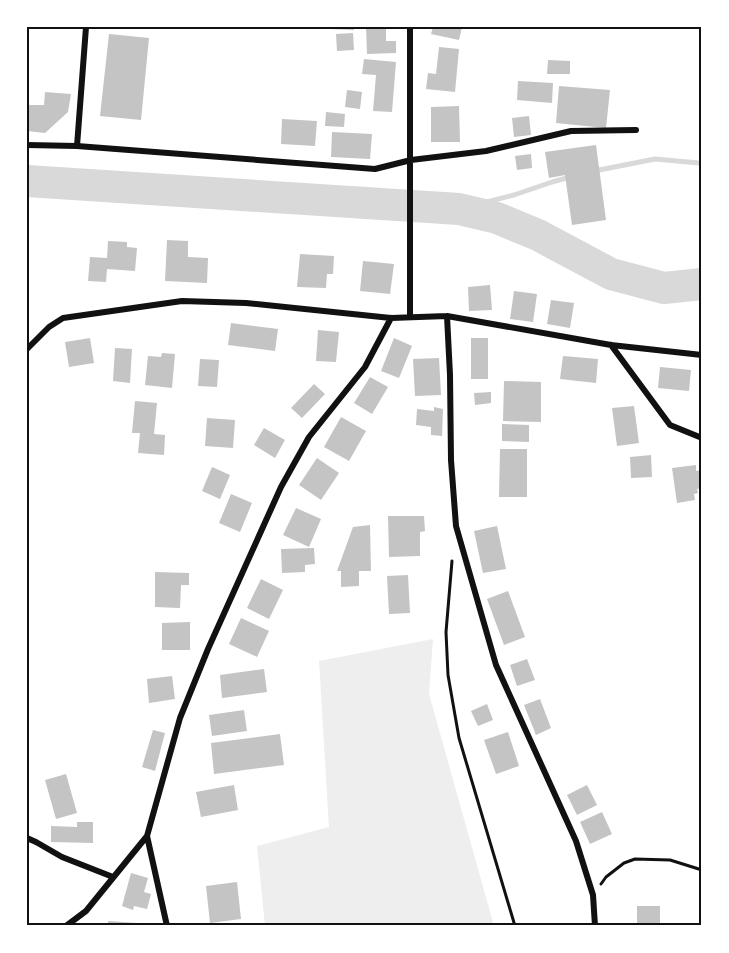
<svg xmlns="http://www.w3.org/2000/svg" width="729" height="953" viewBox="0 0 729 953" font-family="'Fira Sans',sans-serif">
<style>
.green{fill:#eee}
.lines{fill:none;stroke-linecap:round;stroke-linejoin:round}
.stream{stroke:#d9d9d9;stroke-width:5}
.river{stroke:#d9d9d9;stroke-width:32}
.building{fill:#c4c4c4}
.path{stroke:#111;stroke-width:3}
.minor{stroke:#111;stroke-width:6}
.neatline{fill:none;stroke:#111;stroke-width:2}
</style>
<rect width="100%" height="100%" fill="#fff"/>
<!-- green -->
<path class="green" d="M433,639L429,694L494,926H265L257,846L329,827L319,661Z"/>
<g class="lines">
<!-- stream -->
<path class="stream" d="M594,171L655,159L699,163L702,164
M459,209L514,195L552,182L570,177"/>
<!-- river -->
<path class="river" d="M27,181L459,209L497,218L538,235L611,274L664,288L702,284"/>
</g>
<!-- building -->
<path class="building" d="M329,27H354V30L329,29Z
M366,27H386V41H396V53L367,54Z
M433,27H462L459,40L431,34Z
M353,33L354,50L337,51L336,34Z
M109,34L149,38L141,120L100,116Z
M439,47L459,49L455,92L426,89L428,73L436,74Z
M364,59L396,62L392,112L373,111L376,75L362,74Z
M548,60L570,61V74H547Z
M518,81L553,83L552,103L517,100Z
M559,86L610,90L606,128L556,123Z
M347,90L362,92L360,109L345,107Z
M45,92L71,94L68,112L45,133L27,131L29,105H44Z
M459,106L460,142H431V107Z
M326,112L345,114L344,127L325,126Z
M529,116L531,135L514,137L512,118Z
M282,119L317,121L315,146L281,144Z
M332,132L372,134L370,159L331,157Z
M596,145L606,220L572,225L565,175L549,178L545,152Z
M531,154L532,168L517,170L515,156Z
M167,240L188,241V257L208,258L207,283L165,281Z
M108,241L127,242V247L137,248L135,271L107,269L106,282L88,281L90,257L107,258Z
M300,254L334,256L333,274H327L326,288L297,287Z
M363,261L394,264L390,294L360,291Z
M490,285L492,310L469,311L468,287Z
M514,291L537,294L533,322L510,319Z
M551,300L574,303L570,328L547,324Z
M231,323L278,329L275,351L228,345Z
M318,330L339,332L336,362L316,361Z
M90,338L94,363L69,367L65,342Z
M394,338L412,346L399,378L381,371Z
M471,338H488V379H471Z
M115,348L132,349L130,383L113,381Z
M162,353L175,354L172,388L145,385L148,356L161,357Z
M563,356L598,359L596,383L560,379Z
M439,358L441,395L415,396L413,359Z
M200,359L219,360L217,387L198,386Z
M660,367L691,370L689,391L658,388Z
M370,377L388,387L372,414L354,403Z
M504,381L541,382V422L503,421Z
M314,384L325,394L302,418L291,408Z
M491,392V403L475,405L474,393Z
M135,401L157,403L154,434L165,435L164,455L138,453L140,433H132Z
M634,406L639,443L617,446L612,408Z
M434,407L443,409L442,436L431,435V427L416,425L417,409L434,411Z
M341,417L366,431L349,461L324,447Z
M207,418L235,420L233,448L205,446Z
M502,424L529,425V442L502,441Z
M264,428L285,440L275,458L254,445Z
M500,449H527V497H499Z
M651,455L652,477L631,478L630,457Z
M317,458L339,473L321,500L299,485Z
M696,465V471L702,470V488L697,489L698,493L694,494L695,500L677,503L672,468Z
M212,467L230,475L220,499L202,491Z
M231,494L252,503L240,532L219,523Z
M296,508L321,519L309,547L283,535Z
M388,516H424L425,531L420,532V556L389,557Z
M370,525L371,571H359V586L341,587V571H337L353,527Z
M497,526L506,569L483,573L474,531Z
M314,548L315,564L305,565V572L282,573L281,549Z
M155,572L189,573V585H181L180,608L155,607Z
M408,575L410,613L389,614L387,576Z
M261,579L283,590L269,619L247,608Z
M508,591L525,637L504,645L487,599Z
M241,618L269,631L257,657L229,644Z
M190,622V650H162V623Z
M527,659L535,680L517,686L510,665Z
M264,669L267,692L222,698L220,675Z
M172,676L175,699L149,703L147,679Z
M540,699L551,728L536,735L524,705Z
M487,704L493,720L478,726L471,711Z
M244,710L247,731L212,736L209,715Z
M153,730L165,733L155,771L142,767Z
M508,732L519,766L496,774L484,740Z
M280,734L284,765L214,774L211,743Z
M66,774L77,813L56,819L45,780Z
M234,785L238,810L201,817L196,792Z
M587,785L597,805L577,815L567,795Z
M602,812L612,834L590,844L580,822Z
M77,822H93V843L51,842V826L77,827Z
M131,873L148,878L144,892L151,894L147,909L134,906L133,910L122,906Z
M237,882L241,919L210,923L206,886Z
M637,906H660V926H637Z
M108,921L137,923L136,926H108Z"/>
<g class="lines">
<!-- path -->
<path class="path" d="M27,375V377
M452,561L446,632L448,675L459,738L515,926
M601,884L606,877L624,863L635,859L670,860L702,870"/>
<!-- minor -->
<path class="minor" d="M410,27V317
M27,145L77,146L375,169L411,160L486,151L571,131L636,130
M77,146L86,27
M447,316L450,375L451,460L456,526L496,665L576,841L593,895L595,926
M611,345L670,425L702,438
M27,349L49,327L63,318L182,301L246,303L391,318L447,316L611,345L702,355
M147,836L167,926
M27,838L36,842L62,857L113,877
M66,926L86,911L147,836L180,718L208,649L281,487L309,437L365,367L391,318"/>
</g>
<!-- border -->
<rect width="729" height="953" fill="none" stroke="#ffffff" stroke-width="57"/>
<rect x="28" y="28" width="672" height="896" class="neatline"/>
</svg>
